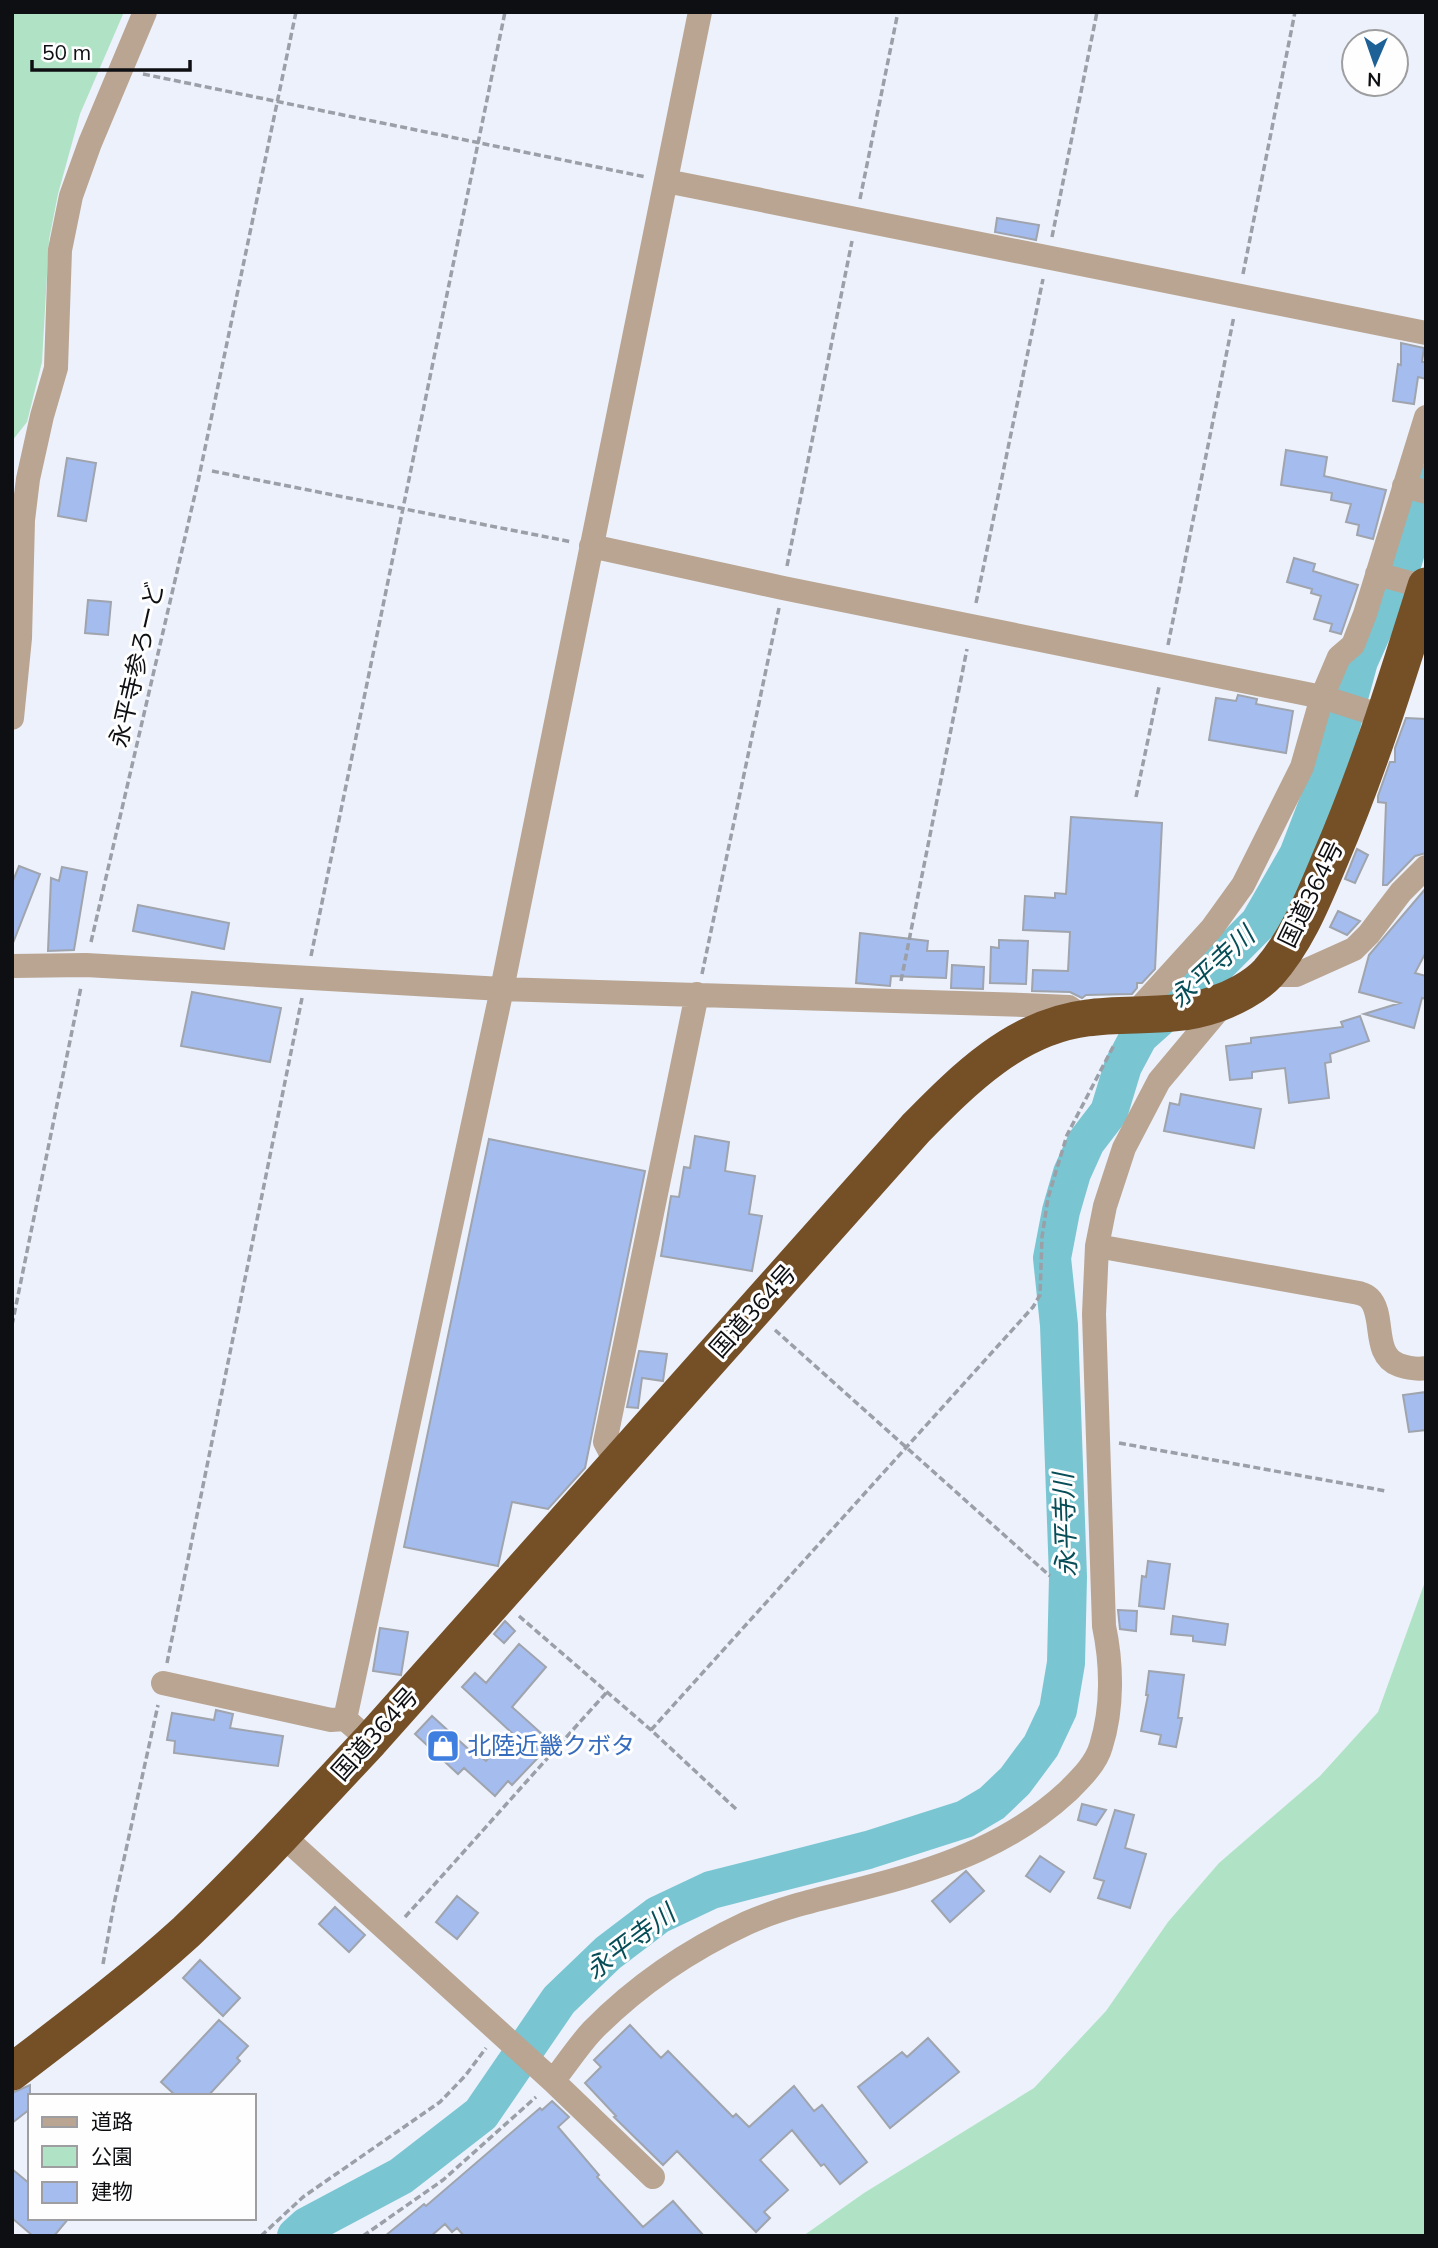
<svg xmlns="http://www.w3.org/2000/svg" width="1438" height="2248" viewBox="0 0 1438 2248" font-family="Mulish,'Noto Sans JP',sans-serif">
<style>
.green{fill:#b0e3c5}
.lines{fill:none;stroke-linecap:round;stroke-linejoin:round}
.river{stroke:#79c5d2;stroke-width:38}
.building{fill:#a5bcef;stroke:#9fa4ad;stroke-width:2}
.path{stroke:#9b9fa7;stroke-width:3.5;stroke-dasharray:7 3.5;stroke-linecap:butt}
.minor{stroke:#b9a592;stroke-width:24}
.highway{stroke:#754f25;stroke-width:37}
.labels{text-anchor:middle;stroke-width:6;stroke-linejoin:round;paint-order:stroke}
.street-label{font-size:24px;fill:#0e0f13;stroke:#fefefe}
.shop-label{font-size:24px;fill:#366cbe;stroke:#fefefe;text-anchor:start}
.water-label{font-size:26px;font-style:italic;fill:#064d57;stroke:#fefefe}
</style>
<rect width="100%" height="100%" fill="#ecf1fb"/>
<!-- green -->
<path class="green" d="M12,12H124L80,114L58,194L49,240L42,362L27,422L12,441Z
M1426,1579V2236H803L864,2193L1034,2088L1106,2011L1168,1922L1219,1863L1320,1776L1378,1712Z"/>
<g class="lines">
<!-- river -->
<path class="river" d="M296,2236L307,2226L401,2176L481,2114L559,2000L608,1953L658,1915L711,1890L868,1850L965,1819L992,1803L1015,1781L1041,1746L1058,1710L1066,1663L1068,1577L1059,1325L1052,1258L1061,1211L1072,1173L1086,1142L1109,1112L1123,1066L1139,1036L1205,977L1259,923L1298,855L1325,785L1359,661L1402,565L1426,484"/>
</g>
<!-- building -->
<path class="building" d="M997,218L1039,225L1036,240L995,232Z
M1401,343L1424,348L1422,362H1426V379L1418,377L1414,404L1393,401L1398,364L1401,365Z
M1286,450L1327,457L1324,476L1386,490L1373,539L1357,535L1359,525L1346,522L1351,504L1331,500L1332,493L1281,485Z
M67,458L96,463L86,521L58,516Z
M1294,558L1315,564L1313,571L1358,585L1341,634L1330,631L1332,624L1314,619L1321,596L1311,593L1312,589L1287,582Z
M88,600L111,602L108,635L85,633Z
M1238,695L1257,699L1256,704L1293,711L1286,753L1209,740L1216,698L1236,701Z
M1406,718L1426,719V853L1415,856L1387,885H1383L1386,803L1378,802V796L1390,762H1395V748Z
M1071,817L1162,823L1155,969L1142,983H1137V988L1132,994L1086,995L1082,998L1070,992L1032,991L1033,970L1068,971L1070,932L1023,930L1025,896L1055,898V893L1066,894Z
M1357,849L1368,855L1355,883L1345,879Z
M19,866L40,874L13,943L12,883Z
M62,867L87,872L74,950L48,951L51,878L59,881Z
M1426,888V952L1415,973L1426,976V999L1422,998L1414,1028L1364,1014L1400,1003L1359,992L1369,955Z
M138,905L229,923L224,949L133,931Z
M1338,911L1360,921L1347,935L1330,927Z
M860,933L928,941L927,951H948L946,978L891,976L890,986L856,983Z
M999,940L1028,941L1026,984L990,983L991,947L999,948Z
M952,965L984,967L983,989L951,988Z
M192,992L281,1008L270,1062L181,1046Z
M1360,1016L1369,1041L1330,1054L1331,1062L1325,1063L1329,1098L1289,1103L1285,1068L1252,1072V1078L1230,1080L1226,1046L1251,1043V1038L1343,1027L1341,1022Z
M1181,1094L1261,1109L1254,1148L1164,1131L1170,1103L1179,1105Z
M695,1136L729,1142L725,1171L755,1176L749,1214L762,1216L752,1271L661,1256L671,1196L679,1197L684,1167L690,1168Z
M489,1139L645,1171L585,1468L548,1509L512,1502L498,1566L404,1547Z
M639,1351L667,1354L663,1381L642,1378L638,1408L627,1407Z
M1426,1392V1430L1409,1432L1403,1395Z
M1148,1561L1170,1564L1164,1609L1139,1606L1142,1576L1146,1577Z
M1118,1610L1137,1611L1136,1631L1120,1629Z
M1173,1616L1228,1624L1225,1645L1193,1641V1636L1171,1634Z
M505,1621L515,1631L504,1643L494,1634Z
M380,1628L408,1632L401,1675L373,1671Z
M519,1644L546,1667L512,1707L552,1743L512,1785L508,1781L495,1796L464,1768L458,1774L415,1734L432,1716L476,1756L477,1754L486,1761L512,1733L462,1687L475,1673L486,1683Z
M1149,1671L1184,1675L1178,1718H1182L1176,1747L1159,1744L1161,1735L1141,1731L1148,1695H1146Z
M216,1710L233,1714L230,1728L283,1736L278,1766L174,1753L175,1741L167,1740L172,1713L214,1720Z
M1082,1804L1106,1810L1096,1825L1078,1820Z
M1115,1810L1134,1815L1125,1848L1146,1854L1130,1908L1098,1898L1104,1881L1094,1878Z
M1040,1856L1064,1872L1050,1892L1026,1876Z
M966,1871L984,1891L950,1922L932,1901Z
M457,1896L478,1913L457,1939L436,1922Z
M335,1907L365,1935L349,1952L319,1924Z
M200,1960L240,1998L223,2016L183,1978Z
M219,2020L248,2046L237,2058L240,2061L208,2096H176L161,2082Z
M630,2025L661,2058L668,2051L733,2117L736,2114L749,2127L794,2086L814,2111L822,2105L867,2162L840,2184L824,2164L821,2166L792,2130L760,2160L788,2190L764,2212L770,2218L756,2232L677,2151L663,2165L614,2117L616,2116L585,2083L601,2067L594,2060Z
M928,2038L959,2072L890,2128L858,2087L902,2052L907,2057Z
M30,2085V2109L12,2123V2093Z
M552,2101L569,2117L558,2127L599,2175L597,2177L643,2227L673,2201L704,2236H464L457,2228L452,2232L445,2224L431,2236H385L424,2204L426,2206L540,2108L542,2110Z
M12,2169L30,2184V2218H69L54,2236H33L12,2218Z"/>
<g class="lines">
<!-- path -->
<path class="path" d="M143,74L646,177
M860,199L898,12
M1052,237L1097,12
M1243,274L1295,12
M212,471L572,542
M787,566L852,241
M976,603L1043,279
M1168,645L1234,316
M1136,797L1159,687
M91,942L199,477L296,12
M311,956L505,12
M702,974L779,608
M901,981L967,649
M12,1325L81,987
M775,1330L1050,1576
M1119,1443L1386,1491
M519,1616L651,1730L737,1810
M167,1663L302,998
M651,1730L1033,1307L1040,1295L1042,1237L1048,1198L1067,1135L1114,1045
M405,1917C473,1842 539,1767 607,1692
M103,1964L114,1904L158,1705
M261,2236L303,2197L440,2102L465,2076L486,2048
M363,2236L443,2180L536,2097"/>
<!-- minor -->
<path class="minor" d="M666,181L1426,333
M1404,486L1426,492
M591,546L783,588L1322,697L1385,717
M1377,574L1425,587
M12,718L20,638L23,520L28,479L42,416L56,368L60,250L71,196L90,143L145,12
M12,966L86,965L502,989L1023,1005L1069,1007L1082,1016
M1266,975H1296L1354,949L1369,934L1401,892L1426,867
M1133,1015L1212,928L1243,885L1302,767L1322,697L1339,657L1353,645L1365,614L1426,417
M1097,1246L1359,1293C1362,1294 1366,1295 1369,1298C1386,1314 1371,1355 1399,1365C1408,1368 1416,1370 1426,1368
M616,1463L605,1442L697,994
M163,1683L331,1720L345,1719
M370,1741L345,1719L502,989L700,12
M282,1835L553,2081L653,2177
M553,2081C566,2065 578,2046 592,2031C637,1985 689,1950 747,1923C790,1904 835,1896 879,1884C948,1866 1014,1841 1067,1792C1080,1779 1096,1764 1101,1746C1113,1708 1112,1664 1104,1626L1094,1314L1097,1246L1105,1206L1124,1148L1159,1081L1226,1001"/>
<!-- highway -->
<path class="highway" d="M12,2072C71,2027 131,1982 186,1932C250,1871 310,1805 370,1741L916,1128C964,1079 1016,1027 1087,1018C1128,1012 1173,1019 1213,1005C1232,999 1255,987 1268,973C1298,939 1314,897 1331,857C1369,769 1397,678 1426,586"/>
</g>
<!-- icons -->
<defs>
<symbol id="shop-square" viewBox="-11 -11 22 22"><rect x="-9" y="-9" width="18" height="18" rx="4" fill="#3f7fe0" stroke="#fefefe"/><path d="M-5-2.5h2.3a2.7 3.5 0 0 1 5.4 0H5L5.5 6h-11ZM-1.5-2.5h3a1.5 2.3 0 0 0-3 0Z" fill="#fff"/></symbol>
</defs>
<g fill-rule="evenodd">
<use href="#shop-square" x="424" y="1727" width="38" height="38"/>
</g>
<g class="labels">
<!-- street labels -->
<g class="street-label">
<text transform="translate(137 665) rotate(-77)" y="8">永平寺参ろーど</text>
<text transform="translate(1311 894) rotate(-64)" y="8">国道364号</text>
<text transform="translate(753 1311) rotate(-48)" y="8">国道364号</text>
<text transform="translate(375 1734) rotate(-48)" y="8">国道364号</text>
</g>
<!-- shop labels -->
<g class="shop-label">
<text x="467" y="1754">北陸近畿クボタ</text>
</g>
<!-- water labels -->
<g class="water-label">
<text transform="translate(1212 967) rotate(-43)" y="9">永平寺川</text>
<text transform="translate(1065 1525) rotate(-92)" y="9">永平寺川</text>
<text transform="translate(630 1942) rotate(-37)" y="9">永平寺川</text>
</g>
</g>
<!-- border -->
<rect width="1438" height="2248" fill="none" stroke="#0e0f13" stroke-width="28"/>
<!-- legend -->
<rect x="28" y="2094" width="228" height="126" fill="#fefefe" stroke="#9e9ea0" stroke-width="2"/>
<rect x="42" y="2117" width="35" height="10" fill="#b9a592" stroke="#9e9ea0" stroke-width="2"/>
<text x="91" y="2129" font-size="21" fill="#0e0f13">道路</text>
<rect x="42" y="2146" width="35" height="21" fill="#b0e3c5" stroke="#9e9ea0" stroke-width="2"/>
<text x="91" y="2164" font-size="21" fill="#0e0f13">公園</text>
<rect x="42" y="2182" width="35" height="21" fill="#a5bcef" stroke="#9e9ea0" stroke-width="2"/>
<text x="91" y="2199" font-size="21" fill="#0e0f13">建物</text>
<!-- north arrow -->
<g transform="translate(1375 63) rotate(182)"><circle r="33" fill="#fefefe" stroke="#9e9ea0" stroke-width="2"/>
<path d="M0-5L12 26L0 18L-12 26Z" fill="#1d6196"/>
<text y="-10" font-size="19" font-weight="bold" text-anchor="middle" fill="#0e0f13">N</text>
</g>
<!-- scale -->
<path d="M32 60v10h158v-10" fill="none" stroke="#0e0f13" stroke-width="3.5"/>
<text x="42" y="60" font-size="21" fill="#0e0f13" stroke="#fefefe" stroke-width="5" paint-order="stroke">50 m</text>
</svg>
